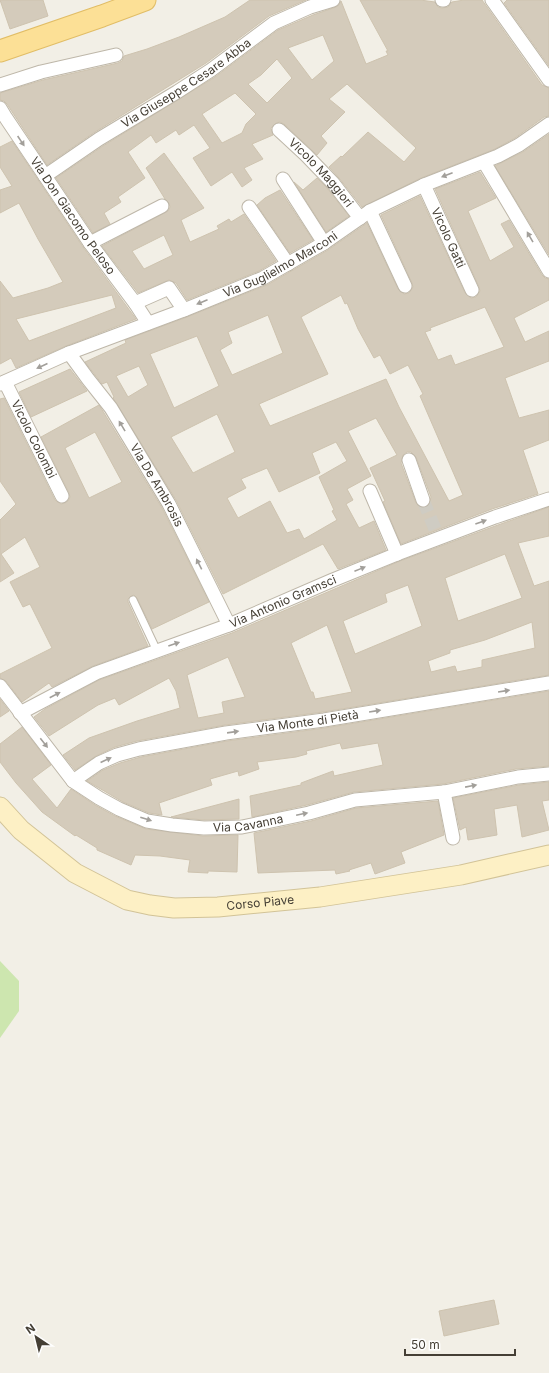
<svg xmlns="http://www.w3.org/2000/svg" width="549" height="1373" viewBox="0 0 549 1373" font-family="Inter,sans-serif">
<style>
.green{fill:#cde6af}
.building{fill:#d4cbbb;stroke:#cec3af;fill-rule:evenodd}
.lines{fill:none;stroke-linecap:round;stroke-linejoin:round}
.street-tunnel{stroke:#cfccc3;stroke-width:13;stroke-dasharray:13 6;stroke-linecap:butt}
.lane-casing{stroke:#beb7a9;stroke-width:9}
.street-casing{stroke:#beb7a9;stroke-width:15}
.secondary-casing{stroke:#d2c397;stroke-width:21}
.primary-casing{stroke:#e1bd66;stroke-width:23}
.lane{stroke:#fff;stroke-width:7}
.street{stroke:#fff;stroke-width:13}
.secondary{stroke:#fdf0c5;stroke-width:19}
.primary{stroke:#fce096;stroke-width:21}
.oneway{fill:#a29f9a}
.labels{text-anchor:middle;stroke-width:3;stroke-linejoin:round;paint-order:stroke}
.street-label{font-size:12px;fill:#453f35;stroke:#fff}
</style>
<rect width="100%" height="100%" fill="#f2efe6"/>
<!-- green -->
<path class="green" d="M0,961L19,981V1011L0,1038Z"/>
<!-- building -->
<path class="building" d="M0,0H43L48,16L10,29Z
M250,0H306L269,16L206,63L95,132L47,165L7,104L4,101L0,100V93L43,80L118,63L122,61L124,56L147,49L179,37L225,17Z
M360,0H420L435,2L438,7L442,8L448,7L452,2L464,0H482L542,85L549,88V116L544,117L515,138L495,149L421,178L362,207L339,178L329,167L341,156L342,157L368,132L404,162L416,148L347,84L329,99L345,112L321,136L327,143L317,155L284,124L280,122L276,123L271,128L273,135L252,144L263,159L244,168L252,180L242,187L232,172L211,186L193,158L210,148L194,125L179,135L176,130L156,143L151,135L128,152L145,178L118,197L121,202L104,213L110,224L93,233L56,178L103,146L215,77L278,30L313,15L336,7L339,5L341,1L366,64L388,55L386,51H388ZM323,35L334,61L312,80L288,48ZM277,59L292,78L267,103L248,84L261,75ZM235,93L256,114L246,124L242,133L222,143L202,114Z
M507,0H549V66L504,3Z
M549,134V255L495,166L523,152Z
M12,141L83,247L136,319L66,346L16,368L11,358L0,364V281L13,298L48,288L63,282L38,239L19,203L0,213V190L12,186L0,167V147ZM112,295L116,308L29,341L16,319Z
M164,153L204,208L181,220L190,242L219,229L217,226L229,219L231,222L244,214L276,261L259,271L187,300L176,283L169,280L138,293L102,246L168,211L170,207L169,203L165,199L146,168ZM164,235L173,255L144,269L132,251Z
M480,172L496,198L468,211L490,261L514,247L501,224L509,220L542,275L545,278L549,279V300L514,318L525,342L549,331V361L505,378L519,418L549,410V440L523,450L538,494L492,509L401,544L383,502L385,501L370,468L397,455L376,418L348,431L371,476L347,489L353,500L346,504L359,528L374,521L386,550L338,569L323,544L223,594L176,500L113,398L114,397L107,382L102,384L85,362L126,343L125,340L187,317L267,285L328,250L367,223L398,289L404,294L409,293L413,287L412,283L381,215L420,196L465,293L471,298L476,297L480,291L479,287L435,189ZM341,295L345,304L347,303L358,329L374,358L380,355L390,374L408,365L423,394L420,396L463,495L449,501L399,407L386,379L270,426L259,404L328,374L301,317ZM485,307L504,347L455,365L451,355L438,360L425,332L431,330L430,328ZM268,315L283,353L232,375L220,350L232,343L228,332ZM197,336L219,386L174,408L150,354ZM139,366L148,385L128,397L116,376ZM217,414L235,452L193,473L171,437ZM336,442L347,461L319,477L334,510L332,511L337,520L304,539L299,529L287,533L270,501L238,518L227,498L246,488L241,479L267,468L279,492L320,473L312,453ZM407,452H411L416,457L431,497L429,505L425,508H421L416,503L401,463L403,455Z
M317,178L327,188L349,216L326,232L294,182L303,190Z
M280,190L313,240L290,253L257,205L265,198Z
M70,369L87,391L31,417L19,392Z
M4,398L55,500L61,504L65,503L68,501L70,497L69,493L41,437L99,405L104,413L162,508L209,602L152,629L137,598L134,595L131,596L128,599V602L148,646L93,666L52,687L49,683L22,702L6,681L0,678V674L52,648L30,604L23,607L10,582L40,567L25,537L1,554L14,573L0,582V520L16,504L0,481V399ZM95,432L122,482L89,498L65,448Z
M549,507V536L518,543L534,586L549,581V675L323,712L225,725L137,741L115,747L96,756L75,770L63,755L89,738L137,721L180,708L176,691L169,678L119,705L115,698L98,705L49,736L34,717L45,709L99,680L232,633L400,561L498,525ZM505,554L522,598L458,621L445,578ZM408,585L422,626L355,654L343,621L387,602L385,594ZM532,622L535,648L482,660V667L457,672L455,666L431,672L428,661L450,653V650L485,640ZM327,625L352,692L315,699L313,692H311L291,643ZM228,657L245,697L222,702L224,713L198,718L187,675Z
M549,691V766L516,769L443,784L354,792L307,805L252,817L250,796L301,785V783L333,771L334,776L383,765L378,743L342,749L340,743L306,751L307,754L296,757L257,762L259,769L239,776L238,771L210,779L212,785L159,803L162,815L149,813L123,802L87,781L103,770L120,763L141,757L227,741L325,728Z
M0,699L9,711L0,717Z
M22,727L51,765L32,779L57,808L71,789L95,805L115,816L146,829L203,836L238,835L237,872L208,871V873L188,872L190,860L160,856L135,855L131,865L97,850V848L76,835L75,836L42,812L16,783L0,762V744Z
M549,782V800L542,801L549,830L522,837L517,805L494,809L497,835L468,840L466,827L460,830L453,798L519,785Z
M239,799V819L204,820L171,817Z
M438,801L444,835L401,852L405,863L375,874L371,863L349,870L350,871L336,874L335,870L258,873L254,833L311,821L356,808Z
M494,1300L499,1324L444,1336L439,1311Z"/>
<g class="lines">
<!-- street-tunnel -->
<path class="street-tunnel" d="M423,500L435,529"/>
<defs>
<path id="lane" d="M133,600L157,651"/>
<g id="street">
<path d="M442,0H444"/>
<path d="M492,0L549,80"/>
<path d="M0,85L41,72L116,55"/>
<path id="s1" d="M0,108L6,118L90,243L135,303L148,323"/>
<path id="s2" d="M279,130L306,155L333,183L360,218"/>
<path d="M484,162L549,271"/>
<path id="s3" d="M45,176L99,139L177,92L211,70L274,23L310,7L333,0"/>
<path d="M283,179L324,243"/>
<path id="s4" d="M424,185L472,290"/>
<path d="M249,207L288,264"/>
<path d="M370,211L405,286"/>
<path d="M90,243L162,206"/>
<path d="M135,303L169,288L184,310"/>
<path id="s5" d="M69,353L88,379L111,408L169,504L229,625"/>
<path id="s6" d="M5,382L62,496"/>
<path id="s7" d="M0,384L69,353L184,310L263,278L324,243L370,211L424,185L498,156L519,145L549,124"/>
<path d="M409,460L423,500"/>
<path d="M370,491L397,554"/>
<path id="s8" d="M0,686L73,781L99,798L119,809L147,821L172,825L204,828L242,827L309,813L355,800L444,792L518,777L549,774"/>
<path id="s9" d="M20,713L96,673L229,625L333,580L397,554L495,517L549,499"/>
<path id="s10" d="M73,781L99,763L117,755L139,749L226,733L324,720L549,683"/>
<path d="M444,792L453,838"/>
</g>
<g id="secondary">
<path id="s11" d="M0,807L21,830L75,873L127,900L150,905L174,908L218,907L320,897L461,875L549,855"/>
</g>
<path id="primary" d="M0,51L102,16L145,0"/>
</defs>
<!-- lane casing -->
<use href="#lane" class="lane-casing"/>
<!-- street casing -->
<use href="#street" class="street-casing"/>
<!-- secondary casing -->
<use href="#secondary" class="secondary-casing"/>
<!-- primary casing -->
<use href="#primary" class="primary-casing"/>
<!-- lane -->
<use href="#lane" class="lane"/>
<!-- street -->
<use href="#street" class="street"/>
<!-- secondary -->
<use href="#secondary" class="secondary"/>
<!-- primary -->
<use href="#primary" class="primary"/>
</g>
<!-- one-way arrows -->
<defs><path id="oneway-solid" d="M-6-.8H1V-3.2L6.5 0L1 3.2V.8H-6Z"/></defs>
<g class="oneway">
<use href="#oneway-solid" transform="translate(21 141) rotate(56)"/>
<use href="#oneway-solid" transform="translate(447 175) rotate(159)"/>
<use href="#oneway-solid" transform="translate(530 237) rotate(-120)"/>
<use href="#oneway-solid" transform="translate(202 302) rotate(157)"/>
<use href="#oneway-solid" transform="translate(42 366) rotate(156)"/>
<use href="#oneway-solid" transform="translate(122 426) rotate(-121)"/>
<use href="#oneway-solid" transform="translate(481 522) rotate(-20)"/>
<use href="#oneway-solid" transform="translate(199 564) rotate(-117)"/>
<use href="#oneway-solid" transform="translate(360 569) rotate(-22)"/>
<use href="#oneway-solid" transform="translate(174 644) rotate(-19)"/>
<use href="#oneway-solid" transform="translate(504 691) rotate(-9)"/>
<use href="#oneway-solid" transform="translate(55 695) rotate(-28)"/>
<use href="#oneway-solid" transform="translate(375 711) rotate(-9)"/>
<use href="#oneway-solid" transform="translate(233 732) rotate(-8)"/>
<use href="#oneway-solid" transform="translate(44 743) rotate(52)"/>
<use href="#oneway-solid" transform="translate(106 760) rotate(-25)"/>
<use href="#oneway-solid" transform="translate(471 786) rotate(-11)"/>
<use href="#oneway-solid" transform="translate(302 814) rotate(-12)"/>
<use href="#oneway-solid" transform="translate(146 819) rotate(18)"/>
</g>
<g class="labels">
<!-- street labels -->
<g class="street-label">
<text dy="4" stroke="none"><textPath href="#s3" startOffset="169">Via Giuseppe Cesare Abba</textPath></text>
<text dy="4" stroke="none"><textPath href="#s2" startOffset="60">Vicolo Maggiori</textPath></text>
<text dy="4" stroke="none"><textPath href="#s1" startOffset="130">Via Don Giacomo Peloso</textPath></text>
<text dy="4" stroke="none"><textPath href="#s4" startOffset="58">Vicolo Gatti</textPath></text>
<text dy="4" stroke="none"><textPath href="#s7" startOffset="305">Via Guglielmo Marconi</textPath></text>
<text dy="4" stroke="none"><textPath href="#s6" startOffset="64">Vicolo Colombi</textPath></text>
<text dy="4" stroke="none"><textPath href="#s5" startOffset="159">Via De Ambrosis</textPath></text>
<text dy="4" stroke="none"><textPath href="#s9" startOffset="286">Via Antonio Gramsci</textPath></text>
<text dy="4" stroke="none"><textPath href="#s10" startOffset="245">Via Monte di Pietà</textPath></text>
<text dy="4" stroke="none"><textPath href="#s8" startOffset="306">Via Cavanna</textPath></text>
<text dy="4" stroke="none"><textPath href="#s11" startOffset="293">Corso Piave</textPath></text>
</g>
</g>
<!-- north arrow -->
<g transform="translate(36 1337) rotate(325)" stroke="#ffffff" stroke-width="3" paint-order="stroke">
<path d="M0-3L7 15L0 10L-7 15Z" fill="#453f35"/>
<text y="-6" font-size="11" font-weight="bold" text-anchor="middle" fill="#453f35">N</text>
</g>
<!-- scale -->
<path d="M405 1349v6h110v-6" fill="none" stroke="#453f35" stroke-width="2"/>
<text x="411" y="1349" font-size="12" fill="#453f35" stroke="#ffffff" stroke-width="3" paint-order="stroke">50 m</text>
</svg>
